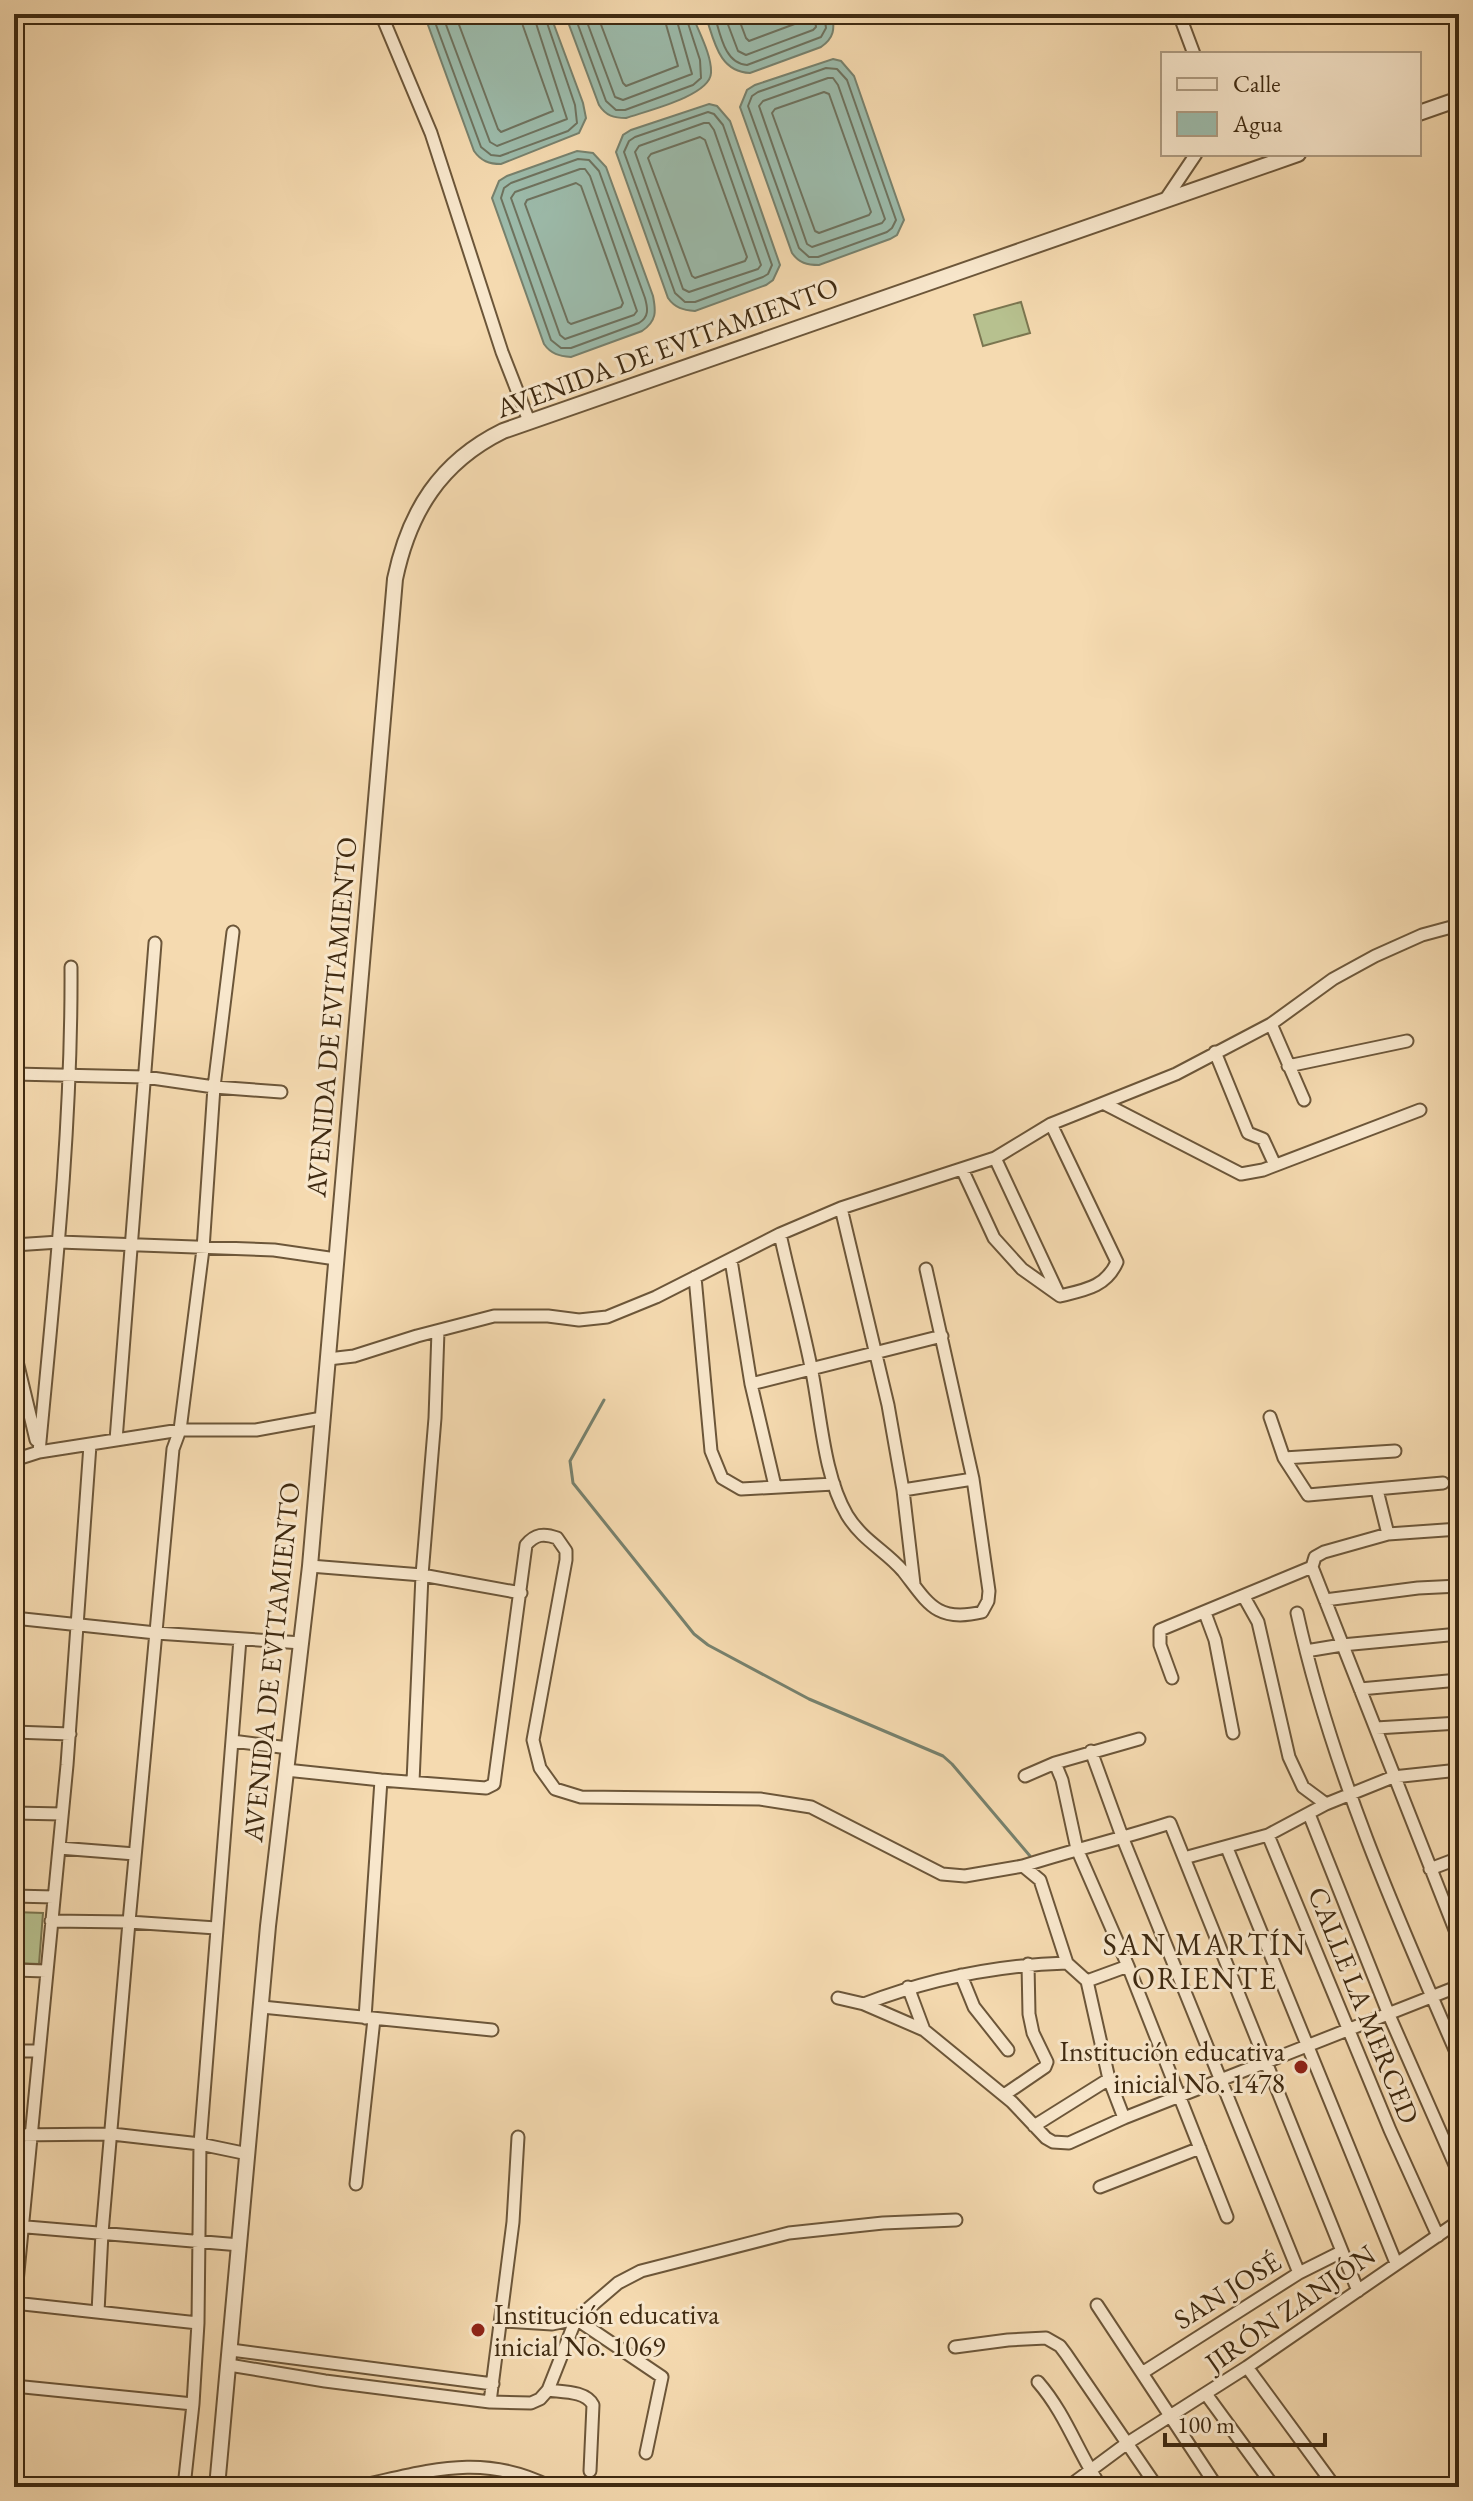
<svg xmlns="http://www.w3.org/2000/svg" width="1473" height="2501" viewBox="0 0 1473 2501" font-family="'EB Garamond',serif">
<style>
.green{fill:#b7c18f;stroke:#7b7650;stroke-width:2}
.water{fill:#9cbbab;stroke:#77816d;stroke-width:2}
.lines{fill:none;stroke-linecap:round;stroke-linejoin:round}
.shore{stroke:#6e725e;stroke-width:2}
.stream{stroke:#77816d;stroke-width:3}
.minor-casing{stroke:#6c5639;stroke-width:15}
.tertiary-casing{stroke:#6c5639;stroke-width:18}
.minor{stroke:#f8e7cc;stroke-width:11}
.tertiary{stroke:#f8e7cc;stroke-width:14}
.poi-dot{fill:#8f2418;stroke:#f8e7cc;stroke-width:3}
.labels{text-anchor:middle;stroke-width:6;stroke-linejoin:round;paint-order:stroke}
.street-label{font-size:28px;fill:#3f2a11;stroke:#f8e7cc}
.poi-label{font-size:28px;fill:#3f2a11;stroke:#f8e7cc;text-anchor:end}
.neighbourhood-label{font-size:30px;letter-spacing:2px;fill:#3f2a11;stroke:#f8e7cc}
</style>
<rect width="100%" height="100%" fill="#f5dab0"/>
<filter id="stains"><feTurbulence type="fractalNoise" baseFrequency=".0025" numOctaves="4"/><feColorMatrix values="0 0 0 0 .2 0 0 0 0 .09 0 0 0 0 .02 0 0 0 .5 -.17"/></filter>
<radialGradient id="worn" r=".72"><stop offset=".6" stop-color="#630" stop-opacity="0"/><stop offset="1" stop-color="#630" stop-opacity=".3"/></radialGradient>
<!-- green -->
<path class="green" d="M1021,302L1030,333L983,346L974,315Z
M14,1912L43,1913L39,1964L14,1963Z"/>
<!-- water -->
<path class="water" d="M424,14H550L583,103L586,118L579,133L501,164C489,164 481,161 474,151Z
M565,14H692C698,31 712,55 711,73C710,96 646,111 626,118C614,118 606,116 599,105Z
M705,14H832C835,29 834,38 821,47L750,73C718,72 714,39 705,14Z
M833,59L841,61L854,76L904,220L897,235L890,239L819,265C807,265 799,263 792,253L740,107L747,90L755,85Z
M709,104L717,106L730,121L780,265L773,280L766,285L695,311C683,310 675,308 668,298L616,152L623,135L631,130Z
M577,151L593,153L606,167L653,296C656,311 657,321 642,331L571,357C559,356 551,354 544,344L492,198L499,181L507,176Z"/>
<g class="lines">
<!-- shore -->
<path class="shore" d="M432,14L481,147L491,155L500,156L568,131L577,123L575,105L544,14
M442,14L490,142L497,146L567,119L533,14
M455,14L498,129L501,132L553,111L523,26L521,14
M574,14L606,101L616,110H625L693,85L701,78L700,60L685,14
M584,14L615,97L623,100L692,74L675,14
M597,14L623,83L626,86L678,66L663,14
M714,14C720,32 724,64 747,65L821,37L826,28L824,14
M724,14L738,51L746,55L813,30L816,27L814,14
M737,14L746,38L749,41L800,22L802,14
M826,68L837,69L847,80L896,220L892,228L887,232L818,257H809L799,248L748,106L752,96L758,92Z
M828,78H833L838,85L885,219L882,223L812,247L807,244L759,106L763,101Z
M824,92L829,94L871,212L869,215L819,233L815,231L772,113L775,109Z
M708,112L714,114L723,125L772,265L768,274L763,277L695,302H685L675,293L624,152L629,141L635,137Z
M704,123H709L714,130L761,265L758,269L689,292L683,289L635,152L639,146Z
M700,137L705,140L747,257L745,261L695,278L692,276L648,158L651,154Z
M578,159L589,160L599,171L645,298C648,309 649,317 639,323L571,348H561L551,340L501,198L504,188L511,183Z
M580,169H585L590,176L637,311L634,315L565,339L560,335L511,198L515,192Z
M576,183L581,186L623,303L621,307L571,324L568,322L525,204L527,200Z"/>
<!-- stream -->
<path class="stream" d="M604,1400L570,1461L573,1483L694,1634L708,1645L809,1699L943,1756L952,1764L1030,1856"/>
<defs>
<path id="minor" d="M381,14L431,133L502,352L529,421
M1179,14L1194,54
M1165,200L1196,154
M1271,1024L1304,1100
M1215,1052L1248,1133L1263,1139L1275,1165
M1288,1066L1407,1041
M14,1074L145,1077L214,1087L281,1092
M1105,1104L1241,1174L1263,1170L1420,1110
M995,1158L1059,1295
M962,1169L994,1238L1022,1269L1060,1296C1085,1290 1106,1287 1117,1262L1051,1124
M841,1208L888,1405L903,1490L914,1584
M780,1234C790,1280 803,1326 812,1372C821,1417 824,1476 847,1515C863,1541 885,1550 903,1571C928,1603 936,1623 982,1612L988,1601L989,1591L973,1479L926,1269
M14,1245L59,1242L274,1250L336,1259
M731,1260L751,1384L775,1486
M695,1277L711,1451L722,1478L741,1489L834,1484
M14,1349L36,1440
M328,1359L354,1356L417,1336L494,1316H548L579,1320L607,1317L656,1297L780,1234L841,1208L995,1158L1051,1124L1176,1074L1271,1024L1333,979L1375,956L1422,935L1459,925
M751,1384L942,1336
M1270,1417L1284,1458L1308,1495L1443,1483
M116,1440L155,943
M39,1452C54,1291 72,1129 71,967
M1284,1458L1395,1451
M14,1460L39,1452L180,1430H256L322,1418
M903,1490L973,1479
M1377,1490L1388,1534
M310,1566L422,1575L521,1593
M1312,1567L1459,1940
M1312,1567L1315,1557L1324,1552L1388,1534L1459,1529
M1244,1597L1258,1622L1289,1757L1303,1787L1326,1804
M1325,1600L1418,1588L1459,1586
M1205,1613L1215,1640L1233,1733
M1297,1613C1331,1767 1396,1915 1459,2059
M14,1618L156,1633L302,1643
M1306,1651L1342,1645L1459,1634
M1172,1678L1160,1645V1630L1312,1567
M1360,1689L1459,1680
M1376,1728L1459,1723
M14,1732L70,1734
M232,1741L289,1748
M1091,1751L1123,1839L1299,2273
M1055,1763L1062,1780L1077,1849L1128,1966L1227,2217
M286,1770L381,1780L486,1788L494,1784L526,1545C535,1534 544,1533 557,1538L566,1551V1560L533,1740L540,1768L555,1789L581,1797L760,1799L811,1807L942,1874L965,1876L1023,1866L1040,1880L1067,1963L1087,1981L1109,2079L1124,2118
M1025,1776L1055,1763L1139,1739
M413,1782L422,1575L435,1418L438,1331
M14,1813L62,1814
M1309,1814L1389,2015L1459,2174
M1268,1835L1390,2130L1438,2236
M59,1848L135,1854
M1227,1848L1396,2263
M1184,1858L1268,1835L1326,1804L1393,1777L1459,1770
M1023,1866C1072,1850 1121,1839 1170,1823L1358,2291
M1430,1869L1459,1858
M14,1896L54,1897
M51,1921L129,1922L216,1928
M14,1970L46,1971
M961,1975L974,2007L1008,2050
M1087,1981L1128,1966
M908,1987L924,2030
M838,1998L864,2004L924,2030L1012,2102L1046,2138L1053,2142L1069,2143L1124,2118L1459,1986
M864,2004C929,1979 997,1965 1067,1963
M262,2007L492,2030
M365,2018L381,1780
M14,2051H38
M1004,2095L1045,2067L1047,2062L1033,2033L1029,2014L1028,1964
M1034,2126L1109,2079
M14,2135L112,2134L200,2144L248,2154
M356,2184L374,2019
M1100,2187L1200,2148
M15,2226L240,2245
M14,2303L198,2323
M15,2303L67,1765L90,1445
M1097,2305L1217,2487
M98,2312L102,2233L129,1922L173,1449L180,1430L203,1249L214,1087L233,932
M502,2321L552,2324L576,2319L618,2283L641,2271L789,2233L883,2223L956,2220
M955,2347L1008,2340L1046,2338L1060,2346L1066,2354L1157,2487
M231,2350L493,2384
M229,2365L325,2381L490,2402L531,2403L540,2399L548,2390L576,2319L662,2377L646,2453
M1247,2367L1335,2487
M1142,2373L1299,2273L1341,2252
M1038,2382C1066,2414 1078,2453 1101,2487
M14,2386L193,2404
M548,2390C563,2392 586,2391 593,2405L590,2471
M1206,2394L1274,2487
M490,2402L513,2222L518,2137
M184,2487L193,2404L198,2323L200,2144L240,1639
M354,2487C427,2472 480,2451 551,2487
M1068,2487L1126,2444L1247,2367L1459,2221"/>
<path id="tertiary" d="M1419,113L1459,99
M217,2487L268,1926L310,1566L395,579C409,512 440,462 503,431L1298,154"/>
</defs>
<!-- minor casing -->
<use href="#minor" class="minor-casing"/>
<!-- tertiary casing -->
<use href="#tertiary" class="tertiary-casing"/>
<!-- minor -->
<use href="#minor" class="minor"/>
<!-- tertiary -->
<use href="#tertiary" class="tertiary"/>
</g>
<!-- markers -->
<g class="poi-dot">
<circle cx="1301" cy="2067" r="8"/>
<circle cx="478" cy="2330" r="8"/>
</g>
<g class="labels">
<!-- street labels -->
<g class="street-label">
<text transform="translate(667 347) rotate(-20)" y="10">AVENIDA DE EVITAMIENTO</text>
<text transform="translate(331 1017) rotate(-85)" y="10">AVENIDA DE EVITAMIENTO</text>
<text transform="translate(271 1662) rotate(-84)" y="10">AVENIDA DE EVITAMIENTO</text>
<text transform="translate(1364 2005) rotate(68)" y="10">CALLE LA MERCED</text>
<text transform="translate(1227 2290) rotate(-32)" y="10">SAN JOSÉ</text>
<text transform="translate(1290 2308) rotate(-35)" y="10">JIRÓN ZANJÓN</text>
</g>
<!-- poi labels -->
<g class="poi-label">
<text x="1285" y="2061">Institución educativa<tspan x="1285" dy="32">inicial No. 1478</tspan></text>
<text x="494" y="2324" text-anchor="start">Institución educativa<tspan x="494" dy="32">inicial No. 1069</tspan></text>
</g>
<!-- neighbourhood labels -->
<g class="neighbourhood-label">
<text x="1205" y="1955">SAN MARTÍN<tspan x="1205" dy="34">ORIENTE</tspan></text>
</g>
</g>
<!-- margin -->
<rect width="1473" height="2501" fill="none" stroke="#f5dab0" stroke-width="48"/>
<rect x="16" y="16" width="1441" height="2469" fill="none" stroke="#3f2a11" stroke-width="4"/>
<rect x="24" y="24" width="1425" height="2453" fill="none" stroke="#3f2a11" stroke-width="2"/>
<!-- legend -->
<rect x="1161" y="52" width="260" height="104" fill="#f8e7cc" stroke="#ae9b81" stroke-width="2"/>
<rect x="1177" y="78" width="40" height="12" fill="#f8e7cc" stroke="#ae9b81" stroke-width="2"/>
<text x="1233" y="92" font-size="24" fill="#3f2a11">Calle</text>
<rect x="1177" y="112" width="40" height="24" fill="#9cbbab" stroke="#ae9b81" stroke-width="2"/>
<text x="1233" y="132" font-size="24" fill="#3f2a11">Agua</text>
<!-- scale -->
<path d="M1165 2433v12h160v-12" fill="none" stroke="#3f2a11" stroke-width="4"/>
<text x="1177" y="2433" font-size="24" fill="#3f2a11" stroke="#f8e7cc" stroke-width="6" paint-order="stroke">100 m</text>
<rect width="100%" height="100%" filter="url(#stains)"/>
<rect width="100%" height="100%" fill="url(#worn)"/>
</svg>
